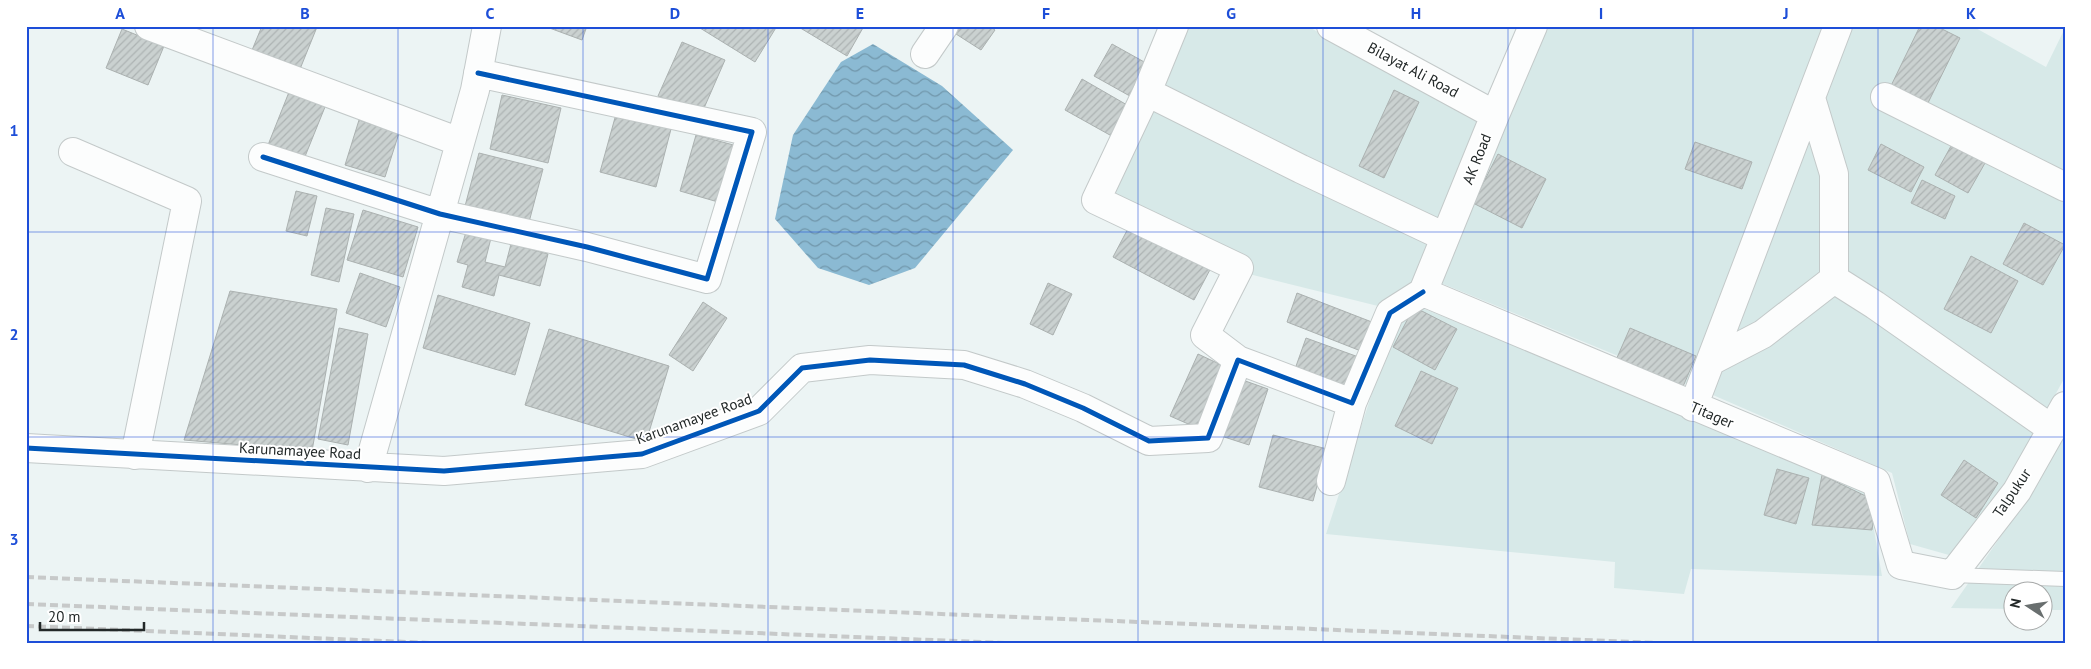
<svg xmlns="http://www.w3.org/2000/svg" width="2091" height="669" viewBox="0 0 2091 669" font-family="'PT Sans',sans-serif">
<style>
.built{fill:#d7e9e8}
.water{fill:url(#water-waves)}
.building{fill:url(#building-hatch);stroke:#abb1b0}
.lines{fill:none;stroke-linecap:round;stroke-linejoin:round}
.lane-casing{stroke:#c3c9c9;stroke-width:16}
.street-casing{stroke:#c3c9c9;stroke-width:30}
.lane{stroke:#fcfdfd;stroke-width:14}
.street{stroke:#fcfdfd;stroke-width:28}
.rail{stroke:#c7c9c9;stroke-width:4;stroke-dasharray:8 4;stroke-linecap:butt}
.cycleway-casing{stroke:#fff;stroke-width:8}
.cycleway{stroke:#0057b8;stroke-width:5}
.grid{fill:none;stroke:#1d4ed8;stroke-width:1;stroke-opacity:0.55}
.labels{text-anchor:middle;stroke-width:4;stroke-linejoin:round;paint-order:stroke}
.street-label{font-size:15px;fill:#222828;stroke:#fff}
.neatline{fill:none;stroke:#1d4ed8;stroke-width:2}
.grid-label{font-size:16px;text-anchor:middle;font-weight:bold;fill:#1d4ed8}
</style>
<defs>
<pattern id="water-waves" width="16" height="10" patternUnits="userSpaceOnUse" patternTransform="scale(1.25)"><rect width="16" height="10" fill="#8bbad3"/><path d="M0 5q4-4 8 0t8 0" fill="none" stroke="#7197ab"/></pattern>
<pattern id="building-hatch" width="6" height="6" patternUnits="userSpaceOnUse" patternTransform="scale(1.25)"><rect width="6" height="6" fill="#cad1d0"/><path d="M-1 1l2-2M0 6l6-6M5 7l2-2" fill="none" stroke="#adb3b3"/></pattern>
</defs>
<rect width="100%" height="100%" fill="#ecf4f4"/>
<!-- built -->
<path class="built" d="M1177,26H1307L1480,120L1411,288L1378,306L1245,273L1112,198Z
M1548,26H1972L2046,67L2065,28V377L2007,482L1949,555L1910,544L1892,473L1713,395L1436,281Z
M1422,308L1867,489L1882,576L1691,569L1684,594L1614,588L1615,562L1326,534L1394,326Z
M2065,433V610H2044V592H2014L2013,609L1951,608L2026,500Z"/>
<!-- water -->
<path class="water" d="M873,44L942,86L1013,150L915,268L869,285L818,268L775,219L793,135L841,62Z"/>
<!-- building -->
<path class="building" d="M262,26L317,27L298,74L250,55Z
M544,26H587L582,40Z
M701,26H777L755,62L700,28Z
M797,26H864L847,56Z
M961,26H989L995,30L981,50L956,34Z
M1920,26H1936L1960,38L1924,111L1887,94Z
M122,29L164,46L148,85L106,68Z
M682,42L725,60L701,115L658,96Z
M1112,44L1155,68L1137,100L1094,76Z
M1082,79L1134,109L1117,139L1065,110Z
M291,87L327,102L304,159L268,145Z
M1394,90L1419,102L1384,178L1359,166Z
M502,95L561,108L548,163L490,149Z
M616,114L671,129L656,187L600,172Z
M359,120L399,133L385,177L345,165Z
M696,135L741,147L725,204L680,191Z
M1956,137L1989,156L1968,193L1935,175Z
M1695,142L1752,162L1742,189L1685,169Z
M1881,144L1924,167L1911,192L1868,170Z
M479,153L543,169L528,226L464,210Z
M1498,154L1546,179L1522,228L1473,203Z
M1922,180L1955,196L1945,219L1911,203Z
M296,191L317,196L307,236L286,231Z
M326,208L354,214L339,282L311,275Z
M363,210L418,227L403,277L347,260Z
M1132,221L1213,264L1194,300L1113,257Z
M2024,223L2065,245L2043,285L2003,264Z
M466,232L491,238L485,262L505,267L511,244L548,254L540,286L499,275L494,296L462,287L468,265L457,262Z
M1971,256L2018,281L1991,333L1944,309Z
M360,273L400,287L386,327L346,313Z
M1048,283L1072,294L1053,335L1030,324Z
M230,291L337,309L312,451L184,440Z
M1297,293L1377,324L1366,353L1287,322Z
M438,295L530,323L515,375L423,348Z
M703,302L727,318L693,371L669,355Z
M1414,307L1457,329L1435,370L1393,347Z
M339,328L368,334L348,445L318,439Z
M1630,328L1696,356L1682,389L1616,360Z
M549,329L669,366L646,442L525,405Z
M1306,338L1364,359L1352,390L1295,369Z
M1198,354L1230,369L1202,430L1170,416Z
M1421,371L1458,388L1432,444L1395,426Z
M1234,377L1268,389L1249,445L1215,434Z
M1273,435L1327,449L1313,501L1259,487Z
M1964,460L1998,483L1976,518L1941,495Z
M1777,469L1809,478L1796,524L1764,515Z
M1822,475L1876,501L1872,530L1812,525Z"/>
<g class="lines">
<defs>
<path id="lane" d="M1952,575L2065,579"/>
<path id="street" d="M149,26L460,142
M1174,26L1147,92L1096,200L1239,268L1205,335L1238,360
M1331,26L1495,115
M925,54L944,26
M1147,92L1301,169L1445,237
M1885,97L2065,187
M1811,98L1834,174V279L1875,305L2052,429
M73,152L187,201L135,455
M263,157L440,214L587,247L707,279L752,132L478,73
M1423,292L1876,482L1901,565L1952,575L2017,491L2065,406
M1423,292L1495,115L1533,26
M1711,361L1763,334L1834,279
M1693,407L1838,26
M26,448L444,471L642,454L759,411L802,368L870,360L964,365L1025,384L1083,408L1149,441L1208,438L1238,360L1352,403L1390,313L1423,292
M368,468L475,90L487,26
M1331,481L1352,403"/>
</defs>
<!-- lane casing -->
<use href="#lane" class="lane-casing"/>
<!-- street casing -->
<use href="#street" class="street-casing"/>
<!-- lane -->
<use href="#lane" class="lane"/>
<!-- street -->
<use href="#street" class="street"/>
<!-- rail -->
<path class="rail" d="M26,577L1659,643
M26,604L1006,643
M26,626L432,643"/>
<defs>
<path id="cycleway" d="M263,157L440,214L587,247L707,279L752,132L478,73
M26,448L444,471L642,454L759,411L802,368L870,360L964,365L1025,384L1083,408L1149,441L1208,438L1238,360L1352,403L1390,313L1423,292"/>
</defs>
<!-- cycleway casing -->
<use href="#cycleway" class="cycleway-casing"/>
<!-- cycleway -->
<use href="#cycleway" class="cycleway"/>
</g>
<!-- grid -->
<path class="grid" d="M213,26V643M398,26V643M583,26V643M768,26V643M953,26V643M1138,26V643M1323,26V643M1508,26V643M1693,26V643M1878,26V643M26,232H2065M26,437H2065"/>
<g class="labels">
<!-- street labels -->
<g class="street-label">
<text transform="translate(1413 70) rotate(28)" y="5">Bilayat Ali Road</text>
<text transform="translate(1477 159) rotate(-68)" y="5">AK Road</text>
<text transform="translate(1712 415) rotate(23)" y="5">Titager</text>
<text transform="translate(694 419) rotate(-20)" y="5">Karunamayee Road</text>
<text transform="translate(300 451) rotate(3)" y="5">Karunamayee Road</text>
<text transform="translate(2012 493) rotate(-56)" y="5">Talpukur</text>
</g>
</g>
<!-- border -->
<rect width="2091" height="669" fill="none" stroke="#ffffff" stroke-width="55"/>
<!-- north arrow -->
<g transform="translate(2028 606) rotate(282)"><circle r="24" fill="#ffffff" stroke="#a7a9a9"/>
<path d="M0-4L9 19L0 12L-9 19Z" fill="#696f6f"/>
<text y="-8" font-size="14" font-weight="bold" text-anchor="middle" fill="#222828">N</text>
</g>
<!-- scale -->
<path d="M40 622v8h104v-8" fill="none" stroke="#222828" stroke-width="2.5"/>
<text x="48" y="622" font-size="15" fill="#222828" stroke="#ffffff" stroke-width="4" paint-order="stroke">20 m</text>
<rect x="28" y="28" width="2036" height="614" class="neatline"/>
<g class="grid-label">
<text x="120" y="19">A</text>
<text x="305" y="19">B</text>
<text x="490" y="19">C</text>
<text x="675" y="19">D</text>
<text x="860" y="19">E</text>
<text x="1046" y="19">F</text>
<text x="1231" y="19">G</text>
<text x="1416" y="19">H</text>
<text x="1601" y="19">I</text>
<text x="1786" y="19">J</text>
<text x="1971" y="19">K</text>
<text x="14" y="136">1</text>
<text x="14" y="340">2</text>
<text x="14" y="545">3</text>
</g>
</svg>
